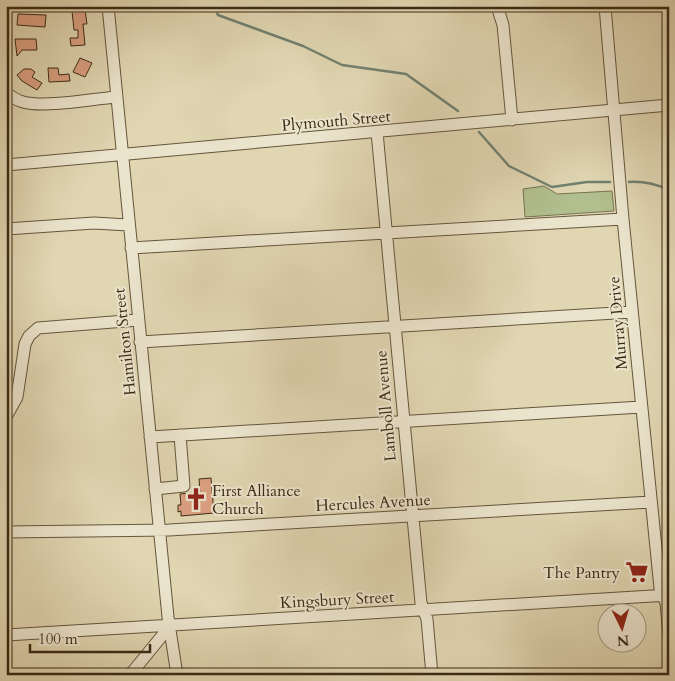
<svg xmlns="http://www.w3.org/2000/svg" width="675" height="681" viewBox="0 0 675 681" font-family="Cardo,serif">
<style>
.green{fill:#b1be8d;stroke:#767451}
.lines{fill:none;stroke-linecap:round;stroke-linejoin:round}
.stream{stroke:#71806f;stroke-width:2.5}
.building{fill:#dba081;stroke:#3c2b15}
.minor-casing{stroke:#65563c;stroke-width:13}
.minor{stroke:#ebe4cd;stroke-width:11}
.labels{text-anchor:middle;stroke-width:4;stroke-linejoin:round;paint-order:stroke}
.street-label{font-size:16px;fill:#3c2b15;stroke:#ebe4cd}
.poi-label{font-size:16px;fill:#3c2b15;stroke:#ebe4cd;text-anchor:start}
</style>
<rect width="100%" height="100%" fill="#e0d6b2"/>
<filter id="stains"><feTurbulence type="fractalNoise" baseFrequency=".004" numOctaves="4"/><feColorMatrix values="0 0 0 0 .2 0 0 0 0 .09 0 0 0 0 .02 0 0 0 .5 -.17"/></filter>
<radialGradient id="worn" r=".72"><stop offset=".6" stop-color="#630" stop-opacity="0"/><stop offset="1" stop-color="#630" stop-opacity=".3"/></radialGradient>
<!-- green -->
<path class="green" d="M544,186L557,194L612,191L614,211L525,217L523,189Z"/>
<g class="lines">
<!-- stream -->
<path class="stream" d="M214,6L218,15L303,46L342,65L406,74L458,111
M479,132L509,166L552,187L587,182H610
M629,182C644,181 656,184 669,190"/>
</g>
<!-- building -->
<path class="building" d="M85,10L87,24H83L85,45L71,46L70,38H78V30H74L72,11Z
M18,14L46,15L45,27L17,25Z
M15,39H36L37,50H22L17,56Z
M80,58L92,63L85,77L73,72Z
M48,68H58L59,75L69,74L70,81L49,82Z
M24,69H31L35,72L32,77L42,83L37,90L22,81L17,75Z
M211,478L214,513L181,516V511L178,512V505H181L180,494L200,492L199,479Z"/>
<g class="lines">
<defs>
<path id="minor" d="M108,6L168,617L177,675
M497,6L503,25L512,120
M605,6L623,219L660,588L666,603L669,636
M6,92C11,97 16,100 23,102C45,108 92,99 116,97
M377,132L421,603L427,619L432,675
M6,165L669,105
M6,229L94,223L128,225
M131,248L623,219
M140,342L632,312
M6,417L17,397L25,344L29,336L38,328L138,320
M150,437L641,407
M155,489L184,486L180,435
M6,532L169,530L651,502
M6,635L669,595
M130,675L170,626"/>
</defs>
<!-- minor casing -->
<use href="#minor" class="minor-casing"/>
<!-- minor -->
<use href="#minor" class="minor"/>
</g>
<!-- icons -->
<defs>
<symbol id="church-bare" viewBox="-9 -9 18 18"><path d="M-1.2-6h2.4v3.5h3.3v2.4h-3.3V6h-2.4V-.1h-3.3v-2.4h3.3Z" fill="#8f2418" stroke="#ebe4cd" stroke-width="2.5" paint-order="stroke"/></symbol>
<symbol id="supermarket-bare" viewBox="-9 -9 18 18"><path d="M-6-5.5h2.5l.6 2H6L4.5 2H-2.5L-4.4-4H-6ZM-1.5 3.2a1.3 1.3 0 1 0 .1 0ZM3 3.2a1.3 1.3 0 1 0 .1 0Z" fill="#8f2418" stroke="#ebe4cd" stroke-width="2.5" paint-order="stroke"/></symbol>
</defs>
<g fill-rule="evenodd">
<use href="#church-bare" x="180" y="483" width="32" height="32"/>
<use href="#supermarket-bare" x="621" y="556" width="32" height="32"/>
</g>
<g class="labels">
<!-- street labels -->
<g class="street-label">
<text transform="translate(336 120) rotate(-5)" y="6">Plymouth Street</text>
<text transform="translate(617 323) rotate(-95)" y="6">Murray Drive</text>
<text transform="translate(124 342) rotate(-96)" y="6">Hamilton Street</text>
<text transform="translate(385 406) rotate(-95)" y="6">Lamboll Avenue</text>
<text transform="translate(373 502) rotate(-3)" y="6">Hercules Avenue</text>
<text transform="translate(337 599) rotate(-3)" y="6">Kingsbury Street</text>
</g>
<!-- poi labels -->
<g class="poi-label">
<text x="212" y="496">First Alliance<tspan x="212" dy="18">Church</tspan></text>
<text x="620" y="578" text-anchor="end">The Pantry</text>
</g>
</g>
<!-- margin -->
<rect width="675" height="681" fill="none" stroke="#e0d6b2" stroke-width="25"/>
<rect x="8" y="8" width="660" height="666" fill="none" stroke="#3c2b15" stroke-width="2.5"/>
<rect x="12" y="12" width="650" height="656" fill="none" stroke="#3c2b15"/>
<!-- north arrow -->
<g transform="translate(622 628) rotate(175)"><circle r="24" fill="#ebe4cd" stroke="#a59a83"/>
<path d="M0-4L9 19L0 12L-9 19Z" fill="#8f2418"/>
<text y="-8" font-size="14" font-weight="bold" text-anchor="middle" fill="#3c2b15">N</text>
</g>
<!-- scale -->
<path d="M30 644v8h120v-8" fill="none" stroke="#3c2b15" stroke-width="2.5"/>
<text x="38" y="644" font-size="15" fill="#3c2b15" stroke="#ebe4cd" stroke-width="4" paint-order="stroke">100 m</text>
<rect width="100%" height="100%" filter="url(#stains)"/>
<rect width="100%" height="100%" fill="url(#worn)"/>
</svg>
